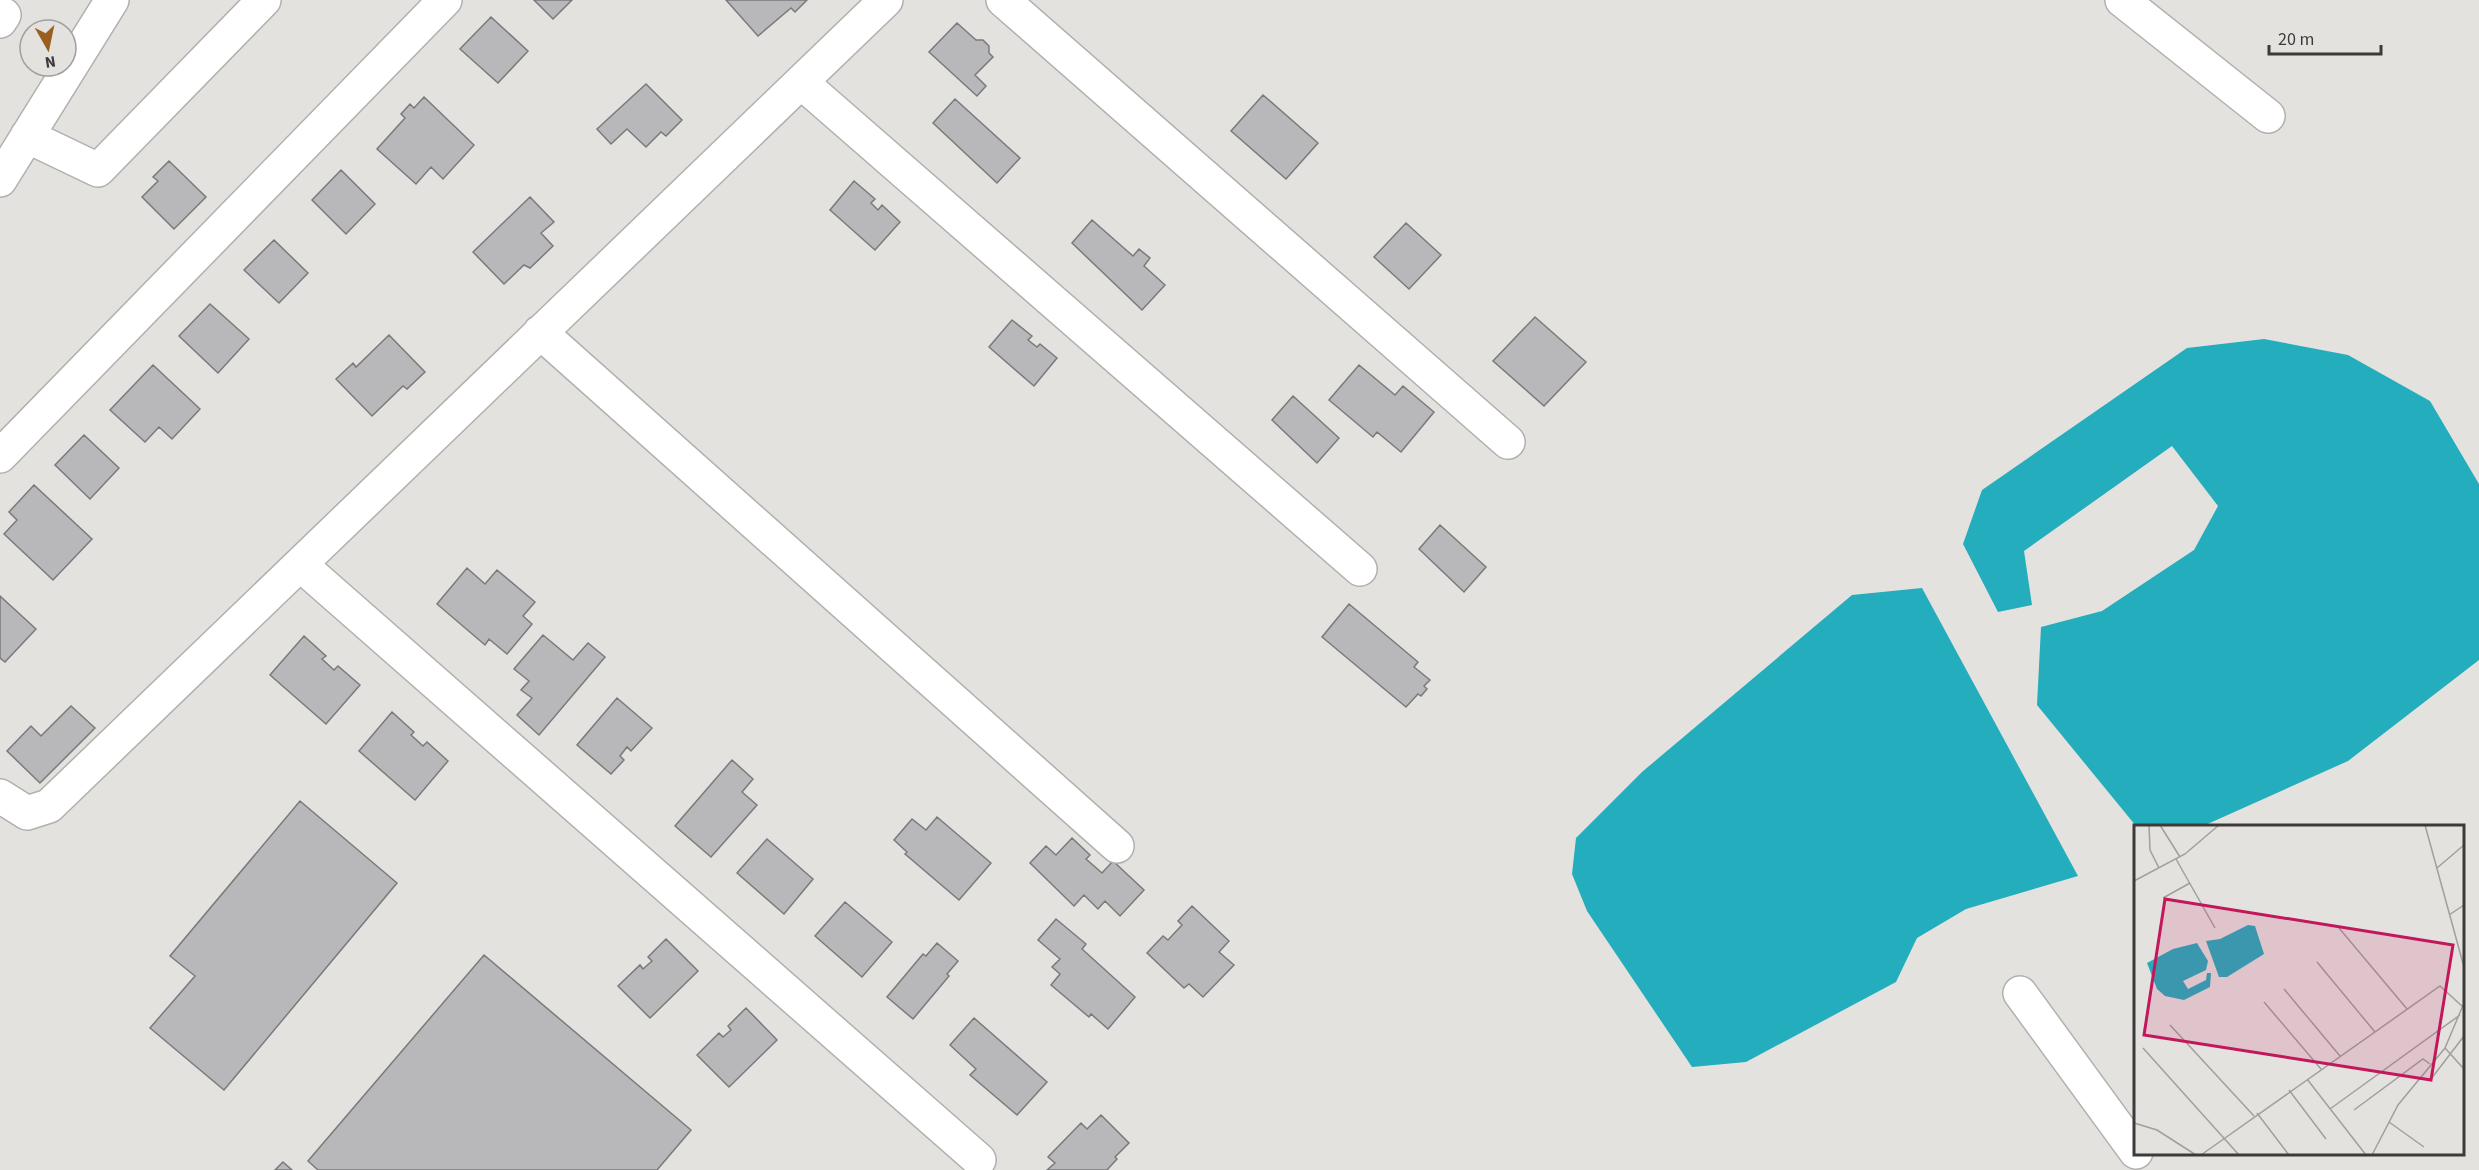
<svg xmlns="http://www.w3.org/2000/svg" width="2479" height="1170" viewBox="0 0 2479 1170" font-family="'Source Sans 3',sans-serif">
<style>
.water{fill:#24adbc}
.building{fill:#b8b7ba;stroke:#7a7a7c;stroke-width:1.5}
.lines{fill:none;stroke-linecap:round;stroke-linejoin:round}
.minor-casing{stroke:#b2b0ae;stroke-width:36}
.minor{stroke:#fff;stroke-width:33}
.inset-road{fill:none;stroke:#a19f9d;stroke-width:1.5}
.view{fill:#c2185b;fill-opacity:0.15;stroke:#c2185b;stroke-width:3}
.inset-edge{fill:none;stroke:#3c3b3a;stroke-width:3}
</style>
<rect width="100%" height="100%" fill="#e4e2df"/>
<!-- water -->
<path class="water" d="M2264,339L2348,355L2430,401L2479,484V660L2348,761L2203,826H2136L2037,705L2041,627L2102,611L2194,550L2218,506L2172,446L2024,551L2032,605L1998,612L1963,544L1982,490L2187,348Z
M1922,588L2078,876L1966,909L1917,938L1896,982L1746,1062L1692,1067L1587,911L1572,874L1576,838L1642,772L1852,595Z"/>
<!-- building -->
<path class="building" d="M534,0H572L553,19Z
M726,0H807L795,12L791,8L758,36Z
M491,17L528,51L498,83L460,49Z
M957,23L976,40H983L989,46V53L993,57L975,75L986,86L977,96L929,52Z
M646,84L682,120L666,136L661,132L646,147L627,129L611,144L597,129Z
M1263,95L1318,143L1286,179L1231,131Z
M424,97L474,145L443,179L431,167L416,184L377,149L405,118L401,114L410,104L414,108Z
M955,99L1020,158L997,183L933,123Z
M169,161L206,197L174,229L142,197L158,181L153,177Z
M341,170L375,204L346,234L312,200Z
M854,181L875,199L871,203L878,210L882,205L900,222L875,250L830,210Z
M530,197L554,222L541,233L553,246L530,268L524,265L504,284L473,252Z
M1092,220L1133,256L1139,249L1150,258L1144,266L1165,285L1142,310L1072,243Z
M1406,223L1441,255L1409,289L1374,257Z
M274,240L308,273L279,303L244,270Z
M210,304L249,339L218,373L179,336Z
M1535,317L1586,362L1544,406L1493,361Z
M1012,320L1032,336L1028,340L1037,347L1040,344L1057,358L1034,386L989,347Z
M389,335L425,372L407,389L403,386L372,416L336,379L353,363L356,367Z
M153,365L200,409L172,439L159,427L145,442L110,410Z
M1359,365L1395,395L1403,386L1434,412L1401,452L1377,432L1373,437L1329,400Z
M1293,396L1339,438L1317,463L1272,420Z
M84,435L119,468L90,499L55,465Z
M34,485L92,539L53,580L4,534L17,520L9,512Z
M1440,525L1486,567L1464,592L1419,549Z
M467,568L485,584L497,570L535,602L523,616L532,624L507,654L489,639L485,645L437,604Z
M0,596L36,629L5,662L0,658Z
M1349,604L1418,662L1414,667L1430,680L1424,686L1427,689L1421,696L1418,694L1406,707L1322,637Z
M543,635L573,660L588,643L605,657L539,735L517,715L532,698L521,690L529,681L514,669Z
M304,636L326,656L322,659L334,670L338,666L360,685L326,724L270,675Z
M617,698L652,728L631,751L627,747L620,756L624,760L611,774L577,745Z
M71,706L95,728L40,783L7,751L31,726L41,736Z
M392,712L414,732L411,735L423,746L427,742L448,761L415,800L359,751Z
M732,760L753,779L742,792L757,805L711,857L675,826Z
M300,801L397,883L224,1090L150,1028L195,976L170,956Z
M937,817L991,863L959,900L905,854L907,852L894,840L912,819L926,830Z
M1072,838L1090,855L1086,859L1102,873L1113,861L1144,890L1120,916L1105,901L1098,909L1084,895L1074,906L1030,863L1046,846L1056,855Z
M767,839L813,879L784,914L737,873Z
M845,902L892,942L862,977L815,936Z
M1192,906L1229,941L1219,952L1234,965L1203,997L1189,984L1184,988L1147,953L1163,936L1168,940L1182,925L1178,921Z
M1056,919L1086,944L1082,949L1135,997L1108,1029L1091,1014L1089,1017L1051,985L1060,974L1052,967L1060,959L1038,940Z
M666,939L698,971L650,1018L618,986L640,965L643,969L652,961L648,957Z
M937,943L958,961L947,974L949,976L913,1019L887,997L923,954L926,956Z
M484,955L691,1130L657,1170H318L308,1161Z
M746,1008L777,1040L729,1087L697,1055L719,1033L723,1037L731,1030L728,1026Z
M974,1018L1047,1082L1017,1115L970,1075L976,1069L950,1045Z
M1101,1115L1129,1143L1115,1157L1117,1159L1107,1170H1047L1055,1163L1048,1157L1081,1123L1087,1129Z
M283,1162L292,1170H275Z"/>
<g class="lines">
<defs>
<path id="minor" d="M1003,0L1508,442
M2122,0L2268,116
M0,21L4,15
M801,82L1360,569
M27,136L98,170L264,0
M0,180L112,0
M540,332L1117,846
M0,456L445,0
M301,565L979,1160
M0,796L27,813L49,806L886,0
M2020,993L2136,1152"/>
</defs>
<!-- minor casing -->
<use href="#minor" class="minor-casing"/>
<!-- minor -->
<use href="#minor" class="minor"/>
</g>
<!-- overview -->
<g transform="translate(2134 825)">
<rect width="330" height="330" fill="#e4e2df"/>
<path d="M114,100L121,101L130,129L93,152H85L72,116L86,114ZM63,118L74,136L72,145L49,156L54,164L72,155L73,148H77L76,162L50,175L31,171L23,164L13,138L39,124Z" fill="#24adbc"/>
<path class="inset-road" d="M15,0L16,25L25,43M26,0L46,32M291,0L330,142M42,34L81,103M303,43L330,20M0,56L51,29L85,0M29,73L56,58M315,90L330,80M205,103L273,184M183,137L241,207M150,164L206,231M130,177L187,244M36,200L120,291M9,223L105,330M311,223L330,244M173,254L232,330M297,254L330,211M155,265L192,314M196,284L326,190M220,285L289,234L296,239M123,288L155,330M255,297L290,322M0,298L23,305L62,330M67,330L306,161L329,182M238,330L264,280L311,223L330,178"/>
<path class="view" d="M31,74L319,120L297,255L10,210Z"/>
<rect width="330" height="330" class="inset-edge"/>
</g>
<!-- north arrow -->
<g transform="translate(48 48) rotate(171)"><circle r="28" fill="#e4e2df" stroke="#a19f9d" stroke-width="1.5"/>
<path d="M0-4.5L10 22L0 15L-10 22Z" fill="#9a5f1f"/>
<text y="-9" font-size="16" font-weight="bold" text-anchor="middle" fill="#3c3b3a">N</text>
</g>
<!-- scale -->
<path d="M2269 45v9h112v-9" fill="none" stroke="#3c3b3a" stroke-width="3"/>
<text x="2278" y="45" font-size="18" fill="#3c3b3a" stroke="#e4e2df" stroke-width="4.5" paint-order="stroke">20 m</text>
</svg>
